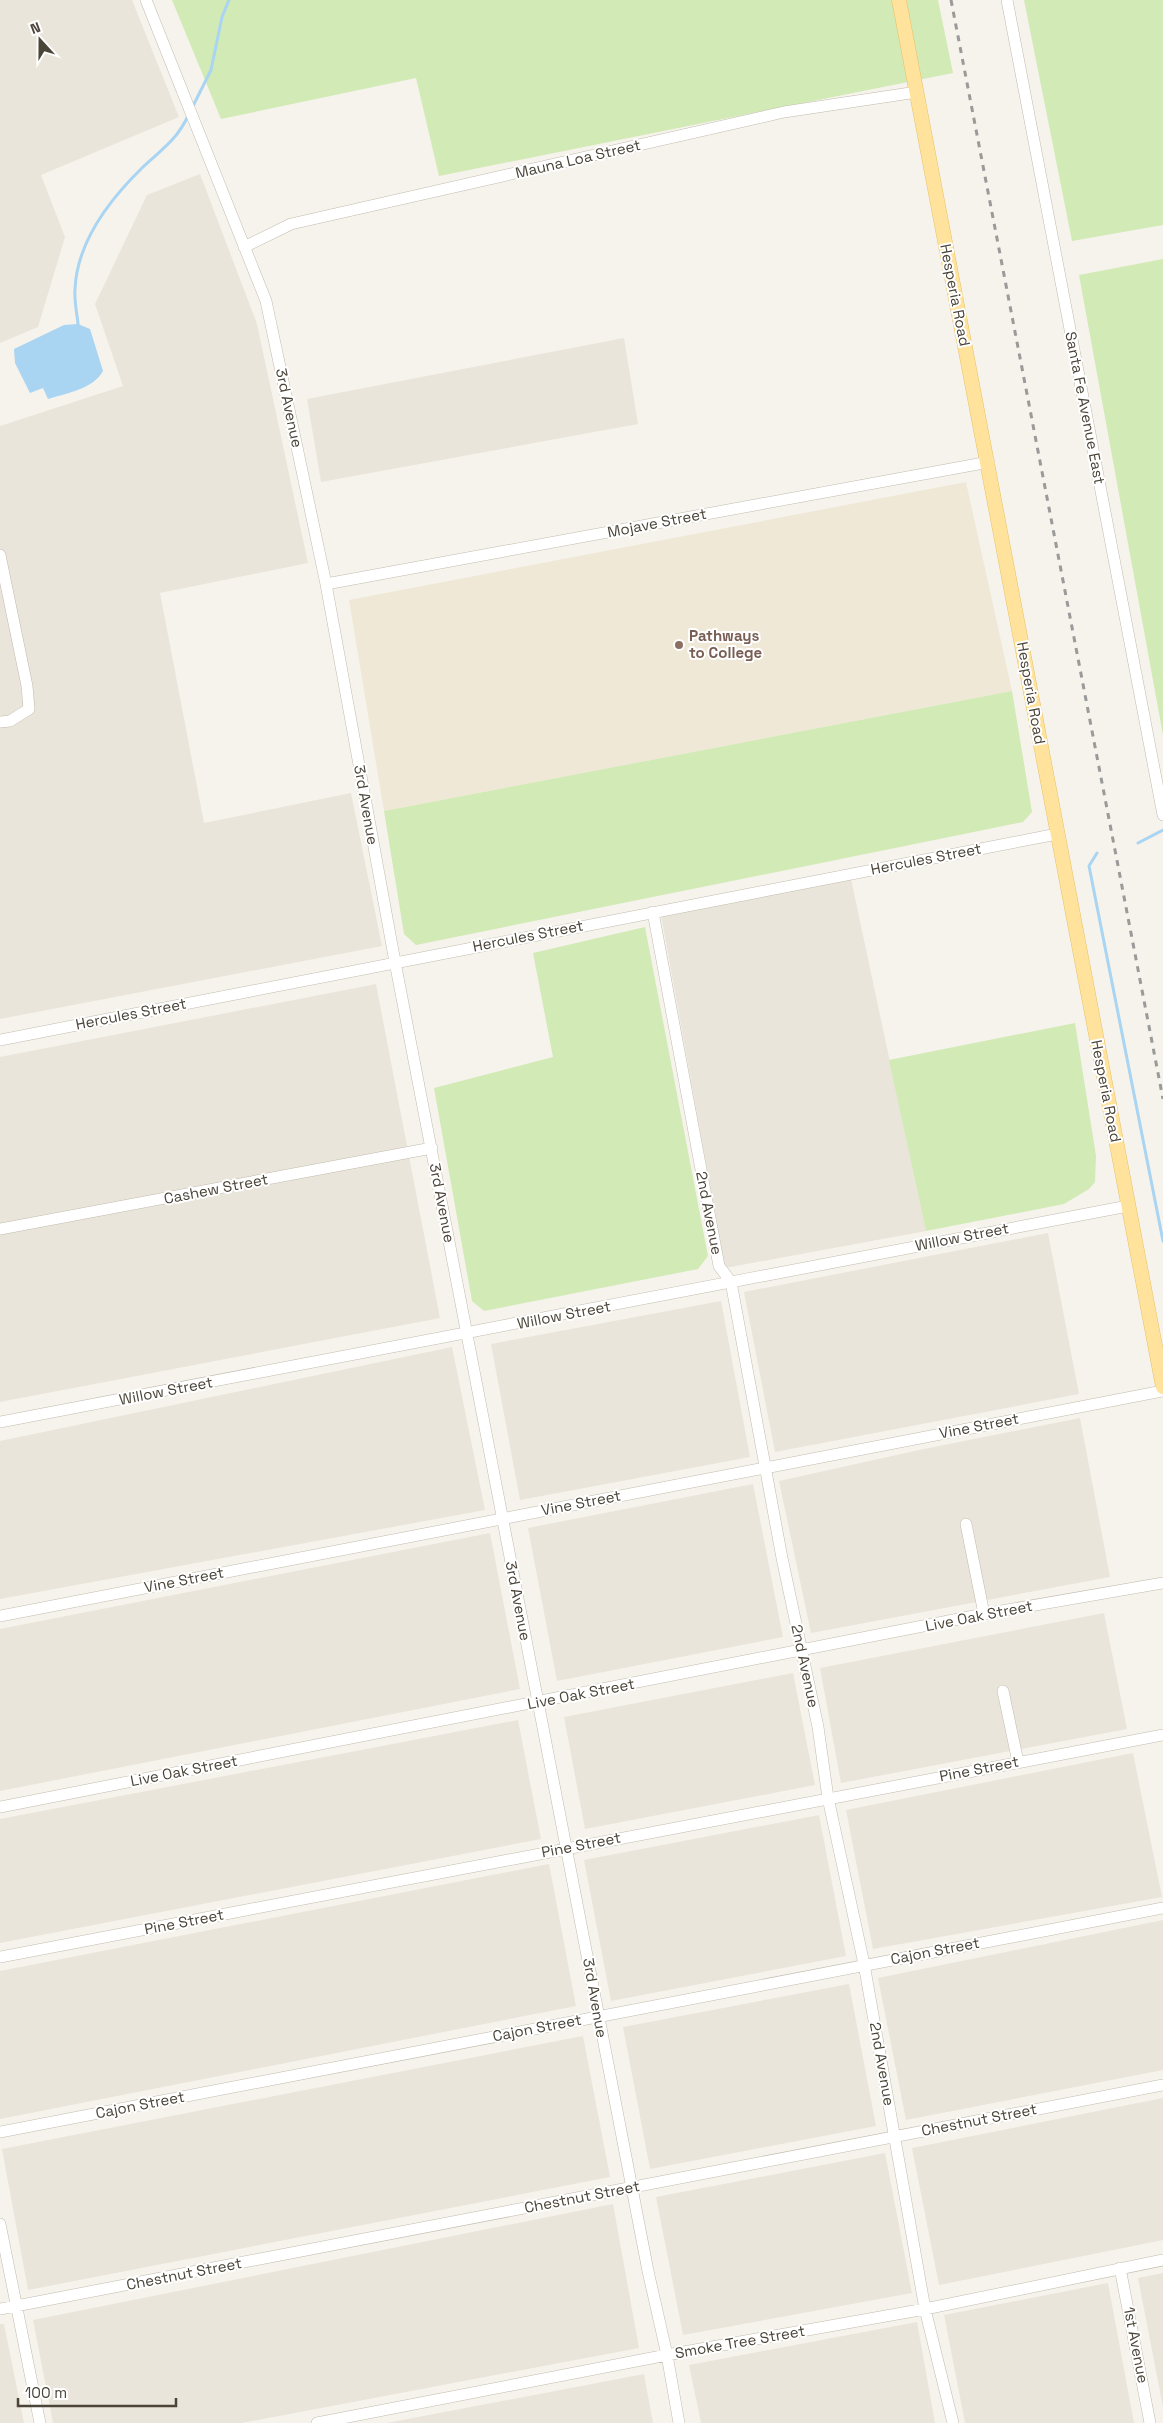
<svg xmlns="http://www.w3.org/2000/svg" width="1163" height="2423" viewBox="0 0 1163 2423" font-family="'Space Grotesk',sans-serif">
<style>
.residential{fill:#eae5da}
.education{fill:#efe8d6}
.green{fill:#d2eab5}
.water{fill:#a9d4f2}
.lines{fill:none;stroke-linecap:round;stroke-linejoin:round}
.stream{stroke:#a9d4f2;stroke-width:3}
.minor-casing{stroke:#c2bbae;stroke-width:12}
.major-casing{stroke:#e6c16a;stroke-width:15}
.minor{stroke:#fff;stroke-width:11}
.major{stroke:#ffe39c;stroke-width:14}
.rail{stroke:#9a9a9a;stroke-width:3;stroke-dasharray:6 6;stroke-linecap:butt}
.education-dot{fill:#8d6e63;stroke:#fff;stroke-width:2}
.labels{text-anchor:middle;stroke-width:4;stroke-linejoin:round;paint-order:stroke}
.street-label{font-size:15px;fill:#4b4439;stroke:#fff}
.education-label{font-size:15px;font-weight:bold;fill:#785e54;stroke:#fff;text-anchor:start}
</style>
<rect width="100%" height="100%" fill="#f6f3ec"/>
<!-- residential -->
<path class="residential" d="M0,0H132L179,117L41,175L65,237L38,327L0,343Z
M200,174L257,324L308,563L160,593L204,823L351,793L382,946L0,1019V426L123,386L95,304L147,195Z
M624,338L638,424L321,482L307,399Z
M851,879L926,1231L725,1268L661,915Z
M376,984L440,1318L0,1402V1057Z
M1048,1233L1079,1394L775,1452L744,1292Z
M721,1301L750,1457L520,1500L491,1344Z
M452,1347L485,1510L0,1599V1441Z
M1080,1418L1110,1577L811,1633L779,1481L919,1450Z
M753,1484L783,1637L557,1681L528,1528Z
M490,1533L520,1689L0,1791V1629Z
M1104,1613L1127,1729L841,1783L820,1668Z
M793,1673L815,1785L585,1829L564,1717Z
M518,1720L541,1839L0,1943V1819Z
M1133,1753L1162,1897L873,1949L846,1810Z
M819,1815L846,1956L611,2001L584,1860Z
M549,1864L576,2006L0,2119V1971Z
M1163,1920V2070L906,2120L878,1978Z
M849,1984L876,2126L650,2169L623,2027Z
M583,2036L610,2177L28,2290L2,2149Z
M1163,2098V2240L939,2285L912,2148Z
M885,2153L912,2293L683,2335L656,2197Z
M613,2204L639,2348L242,2423H53L33,2320Z
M1163,2273V2407L1138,2278Z
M1108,2283L1134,2423H965L944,2315Z
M917,2322L935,2423H701L689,2365Z
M0,2324H4L24,2423H0Z
M644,2374L653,2423H387Z"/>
<!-- education -->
<path class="education" d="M966,482L1012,691L384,811L349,600Z"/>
<!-- green -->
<path class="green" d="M172,0H938L953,73L439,176L416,78L221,119Z
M1024,0H1163V225L1072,241Z
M1163,259V735L1079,275Z
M1012,691L1032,812L1023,822L416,945L404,934L384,811Z
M645,927L708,1256L698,1269L484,1311L472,1301L434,1088L553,1057L533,953Z
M1075,1023L1096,1156L1095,1182L1089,1189L1064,1204L926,1231L889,1060Z"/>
<!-- water -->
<path class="water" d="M78,324L90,329L103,371C93,389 67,393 48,399L43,388L30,393L15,363L14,349L64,325Z"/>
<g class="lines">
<!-- stream -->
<path class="stream" d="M192,108L211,70L222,17L229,0
M78,324C77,313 74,301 75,289C77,242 110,199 143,167C162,149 176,141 188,116
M1138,843L1163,830
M1097,853L1089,866L1163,1241"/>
<defs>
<path id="minor" d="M146,0L266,301L326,584L395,962L648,2271L667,2355L679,2423
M1007,0L1163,815
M244,247L291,224L784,112L917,92
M0,555L27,686L29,709L10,721L0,722
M326,584L989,462
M653,912L719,1266L731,1282L782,1558L818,1727L828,1798L864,1964L925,2309L953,2423
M0,1040L1057,834
M0,1229L432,1148
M0,1422L1128,1206
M966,1524L984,1614
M0,1616L1163,1391
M1003,1691L1018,1762
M0,1807L984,1614L1163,1583
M0,1957L1163,1735
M0,2132L1163,1908
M0,2224L40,2423
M1120,2268L1150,2423
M0,2309L1163,2085
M317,2423L667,2355L925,2309L1163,2260"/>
<path id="major" d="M899,0L1163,1387"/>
</defs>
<!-- minor casing -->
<use href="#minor" class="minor-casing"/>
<!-- major casing -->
<use href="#major" class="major-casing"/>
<!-- minor -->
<use href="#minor" class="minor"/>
<!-- major -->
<use href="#major" class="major"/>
<!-- rail -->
<path class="rail" d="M951,0L1163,1099"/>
</g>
<!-- markers -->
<circle class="education-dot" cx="679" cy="645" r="5"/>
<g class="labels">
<!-- street labels -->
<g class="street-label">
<text transform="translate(578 159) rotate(-13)" y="5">Mauna Loa Street</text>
<text transform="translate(955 295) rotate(79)" y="5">Hesperia Road</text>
<text transform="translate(289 408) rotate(78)" y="5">3rd Avenue</text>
<text transform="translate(1085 408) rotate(79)" y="5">Santa Fe Avenue East</text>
<text transform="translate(657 523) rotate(-11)" y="5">Mojave Street</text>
<text transform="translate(1031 693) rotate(80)" y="5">Hesperia Road</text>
<text transform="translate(366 805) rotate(80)" y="5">3rd Avenue</text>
<text transform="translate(926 859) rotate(-11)" y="5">Hercules Street</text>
<text transform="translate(528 936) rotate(-11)" y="5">Hercules Street</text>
<text transform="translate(131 1014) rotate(-11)" y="5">Hercules Street</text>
<text transform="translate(1106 1091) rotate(79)" y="5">Hesperia Road</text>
<text transform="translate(216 1189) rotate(-11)" y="5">Cashew Street</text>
<text transform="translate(442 1203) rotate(79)" y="5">3rd Avenue</text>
<text transform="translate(709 1213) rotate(79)" y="5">2nd Avenue</text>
<text transform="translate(962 1237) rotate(-11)" y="5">Willow Street</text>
<text transform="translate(564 1315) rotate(-11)" y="5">Willow Street</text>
<text transform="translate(166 1391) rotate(-11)" y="5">Willow Street</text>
<text transform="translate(979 1426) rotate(-11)" y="5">Vine Street</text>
<text transform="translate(581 1503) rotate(-11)" y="5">Vine Street</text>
<text transform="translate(184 1580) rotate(-11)" y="5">Vine Street</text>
<text transform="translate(518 1601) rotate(79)" y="5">3rd Avenue</text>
<text transform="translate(979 1616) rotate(-11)" y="5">Live Oak Street</text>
<text transform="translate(805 1666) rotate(78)" y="5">2nd Avenue</text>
<text transform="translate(581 1694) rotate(-11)" y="5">Live Oak Street</text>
<text transform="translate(979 1769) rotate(-11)" y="5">Pine Street</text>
<text transform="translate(184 1771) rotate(-11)" y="5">Live Oak Street</text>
<text transform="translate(581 1845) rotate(-11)" y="5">Pine Street</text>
<text transform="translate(184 1922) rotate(-11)" y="5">Pine Street</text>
<text transform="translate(935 1951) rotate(-11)" y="5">Cajon Street</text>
<text transform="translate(595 1998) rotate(80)" y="5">3rd Avenue</text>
<text transform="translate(537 2028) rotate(-11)" y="5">Cajon Street</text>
<text transform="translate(882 2064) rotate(80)" y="5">2nd Avenue</text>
<text transform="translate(140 2105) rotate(-11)" y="5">Cajon Street</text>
<text transform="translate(979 2120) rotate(-11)" y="5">Chestnut Street</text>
<text transform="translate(582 2197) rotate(-11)" y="5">Chestnut Street</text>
<text transform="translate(184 2274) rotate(-11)" y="5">Chestnut Street</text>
<text transform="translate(740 2342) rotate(-10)" y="5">Smoke Tree Street</text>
<text transform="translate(1136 2345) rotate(79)" y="5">1st Avenue</text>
</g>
<!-- education labels -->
<g class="education-label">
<text x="689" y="641">Pathways<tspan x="689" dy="17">to College</tspan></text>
</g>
</g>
<!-- north arrow -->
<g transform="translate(40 40) rotate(339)" stroke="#ffffff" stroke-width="4" paint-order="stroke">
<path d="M0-4L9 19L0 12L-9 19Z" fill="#4b4439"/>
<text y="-8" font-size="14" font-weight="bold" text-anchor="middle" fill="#4b4439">N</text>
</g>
<!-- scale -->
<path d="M18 2398v8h158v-8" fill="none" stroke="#4b4439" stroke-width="2.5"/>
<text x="25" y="2398" font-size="15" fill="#4b4439" stroke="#ffffff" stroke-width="4" paint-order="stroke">100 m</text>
</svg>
